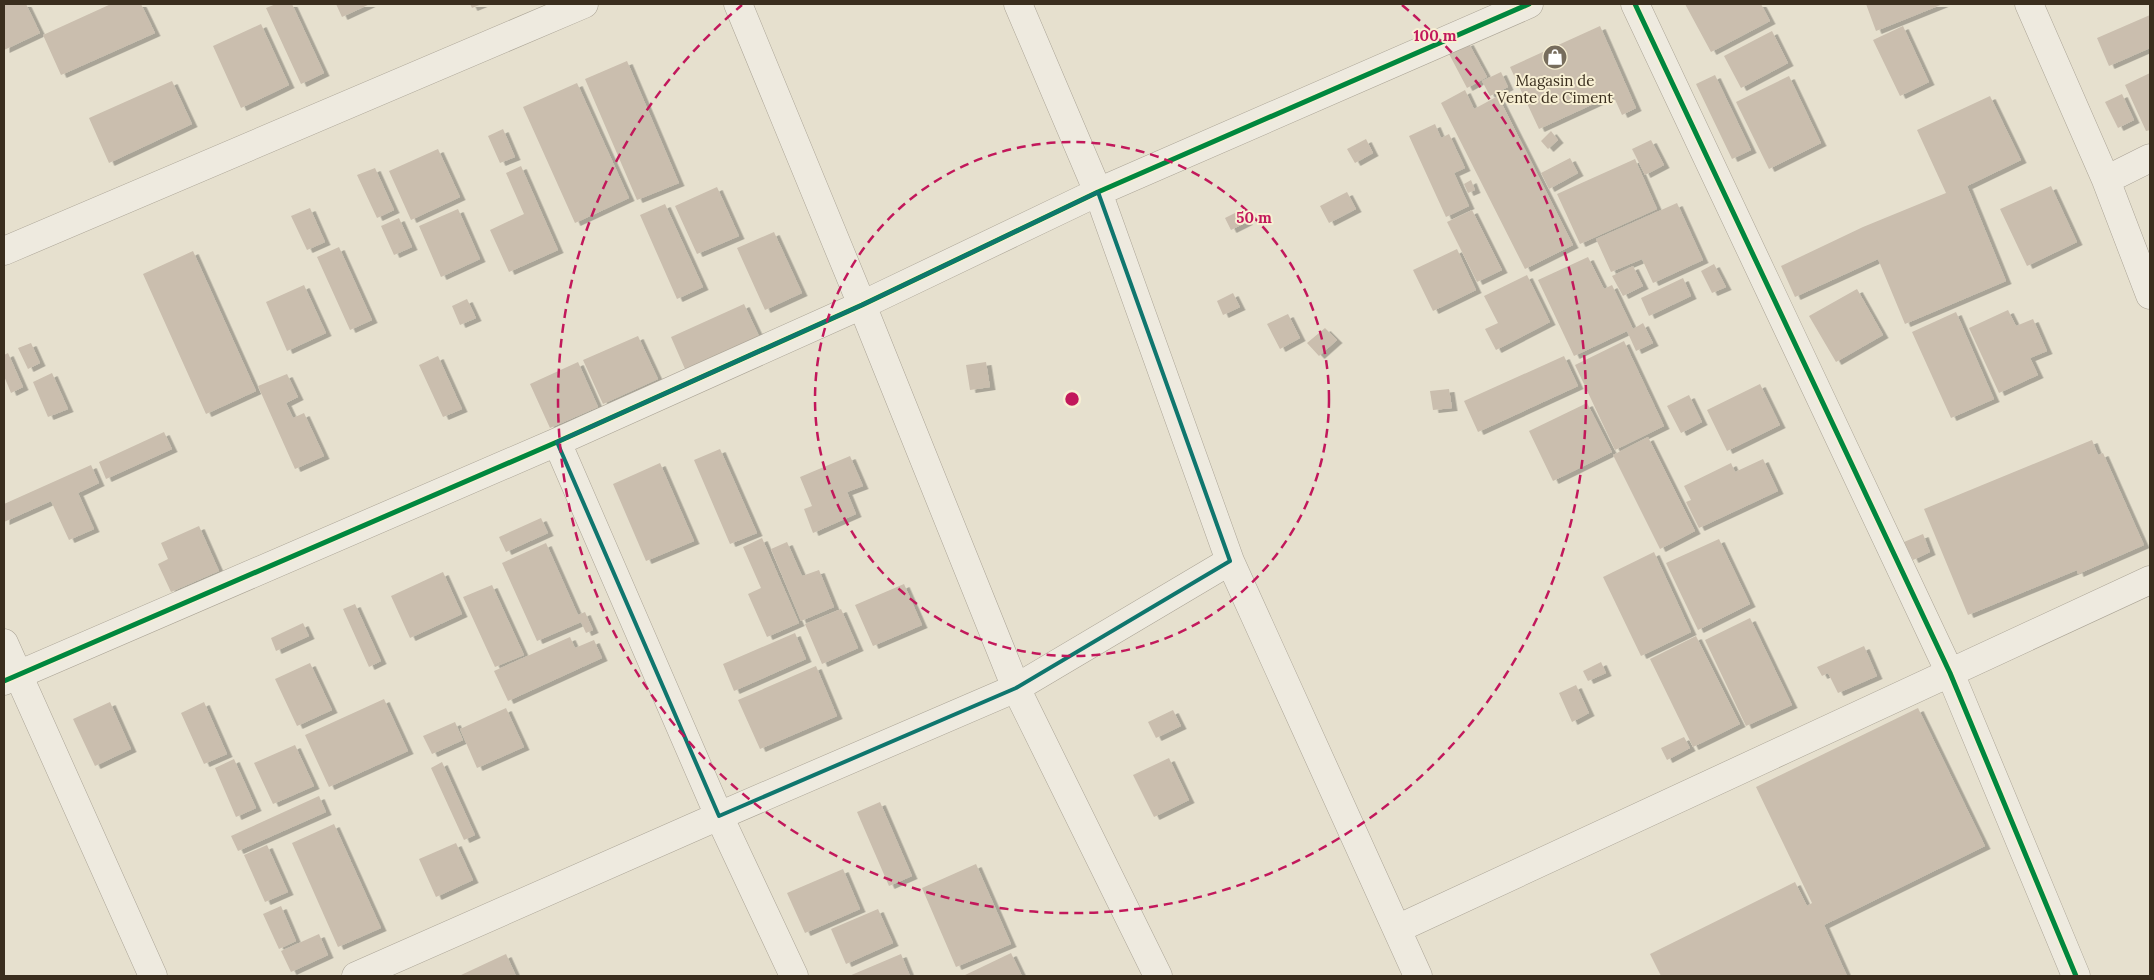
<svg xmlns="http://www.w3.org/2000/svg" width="2154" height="980" viewBox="0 0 2154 980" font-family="Lora,serif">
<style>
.building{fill:#cabeae;filter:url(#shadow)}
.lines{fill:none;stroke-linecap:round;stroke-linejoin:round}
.street-casing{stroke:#aba496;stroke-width:29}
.street{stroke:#eeeadf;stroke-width:28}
.cycleway-casing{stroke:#f7efd3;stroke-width:8}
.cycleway{stroke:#00873e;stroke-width:5}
.marked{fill:none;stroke:#0f766e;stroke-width:4;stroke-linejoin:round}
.ring{fill:none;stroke:#c2185b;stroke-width:2.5;stroke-dasharray:9 6}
.labels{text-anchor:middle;stroke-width:4;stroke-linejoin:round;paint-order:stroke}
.poi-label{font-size:15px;fill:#3a2e1e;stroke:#f7efd3}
.centre{fill:#c2185b;stroke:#f7efd3;stroke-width:2.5}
.ring-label{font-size:15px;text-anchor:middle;font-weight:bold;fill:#c2185b;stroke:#f7efd3;stroke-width:4;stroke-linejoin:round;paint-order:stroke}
</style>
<defs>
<filter id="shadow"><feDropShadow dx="5.5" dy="3" stdDeviation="0" flood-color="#0004"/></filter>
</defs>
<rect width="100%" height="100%" fill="#e6e0ce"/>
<!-- building -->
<path class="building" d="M4,4H26L40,33L4,50Z
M111,4H141L155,33L61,75L43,35Z
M276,4H292L324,73L301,84L266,8Z
M336,4H370L342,17Z
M470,4H482L472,8Z
M1685,4H1761L1770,21L1711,52Z
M1866,4H1943L1876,31Z
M2150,15V48L2109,66L2097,38Z
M261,24L289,85L241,108L213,46Z
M1600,26L1636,108L1622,115L1613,95L1539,129L1510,67Z
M1903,26L1929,82L1900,96L1873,40Z
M1772,31L1788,63L1741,88L1724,56Z
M1468,42L1487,77L1467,88L1448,52Z
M627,61L679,183L637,200L585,79Z
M1501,72L1508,87L1490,96L1482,81Z
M2150,73V130L2146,131L2125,85Z
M1715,75L1751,150L1732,159L1696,84Z
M1789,76L1821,143L1769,169L1736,102Z
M172,81L192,124L109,163L89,118Z
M577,83L629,198L575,223L523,107Z
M1465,90L1474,109L1498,96L1573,245L1525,269L1441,103Z
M2122,94L2134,120L2118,128L2105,102Z
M1990,96L2021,160L1967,186L2006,281L1905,324L1878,259L1795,297L1781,266L1863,227L1946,193L1917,130Z
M1435,124L1441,138L1449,134L1465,168L1454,173L1469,206L1446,217L1409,136Z
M503,129L515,157L500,163L488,136Z
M1551,131L1558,140L1548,149L1541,141Z
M1366,139L1373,153L1355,163L1347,149Z
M1651,140L1664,165L1645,175L1632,149Z
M438,149L460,197L411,220L389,171Z
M1570,158L1578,173L1549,189L1541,173Z
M1635,159L1657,209L1580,244L1557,194Z
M521,166L558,250L509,272L490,230L524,214L506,173Z
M375,168L394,210L377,218L357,175Z
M1471,180L1475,190L1468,193L1464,184Z
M2051,186L2077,242L2027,266L2000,209Z
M717,187L739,236L697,254L675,206Z
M1347,192L1356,209L1329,223L1320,206Z
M1677,203L1703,260L1653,283L1642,259L1611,272L1596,239Z
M665,204L703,287L677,299L640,215Z
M310,208L325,242L307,250L291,216Z
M458,209L480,259L441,277L419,226Z
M1241,210L1247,222L1231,230L1225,218Z
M1472,210L1502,270L1477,282L1447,222Z
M399,218L412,247L394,255L381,226Z
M774,232L802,293L765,310L737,248Z
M339,247L372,320L350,330L317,257Z
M1457,249L1476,290L1433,311L1413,270Z
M193,251L256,391L206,414L143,274Z
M1588,257L1604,289L1612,285L1633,329L1643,323L1653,343L1636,351L1627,331L1574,356L1538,280Z
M1714,264L1726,287L1712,293L1701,271Z
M1633,266L1643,286L1623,296L1612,276Z
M1527,275L1550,322L1496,350L1485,329L1498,323L1484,296Z
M1683,278L1691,296L1649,316L1641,298Z
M304,285L326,333L287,351L266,302Z
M1857,289L1883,335L1836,362L1809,316Z
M1233,293L1240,307L1223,315L1217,301Z
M467,299L476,318L460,325L452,306Z
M744,304L759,336L685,369L671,337Z
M2008,310L2016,326L2033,319L2047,351L2030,358L2038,375L1999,393L1969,328Z
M1956,312L1994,399L1951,418L1912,332Z
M1288,314L1300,338L1280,349L1267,324Z
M1325,328L1337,340L1319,356L1307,343Z
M638,336L658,379L603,404L583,360Z
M1624,341L1664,426L1615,450L1575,365Z
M31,343L40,363L28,369L18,348Z
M8,353L23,387L11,393L4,376V355Z
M438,356L462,409L443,417L419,365Z
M1564,356L1578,386L1478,432L1464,401Z
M578,362L598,407L550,428L530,384Z
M986,362L990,387L970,390L966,365Z
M52,373L68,409L48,417L33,382Z
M287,374L298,397L286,403L293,418L304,413L324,456L295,469L258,386Z
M1760,384L1780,425L1727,451L1707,410Z
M1449,389L1452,408L1433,410L1430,391Z
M1689,395L1702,422L1681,433L1667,406Z
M1587,403L1612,452L1553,481L1529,431Z
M164,432L172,449L106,479L99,462Z
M1648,437L1695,531L1660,549L1613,455Z
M2092,440L2098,455L2103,453L2144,545L2078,574L2077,570L1968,615L1924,509Z
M720,449L757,533L730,544L694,460Z
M850,456L863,486L847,492L856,514L813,533L804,509L812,506L800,477Z
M1763,459L1778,491L1699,528L1686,502L1691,500L1684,486L1731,463L1735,472Z
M660,463L694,541L646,561L613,484Z
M91,465L99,483L78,493L94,529L69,540L51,501L4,522V504Z
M541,518L548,533L506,552L499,537Z
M199,526L219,571L171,592L158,564L168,559L161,543Z
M1923,534L1930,552L1913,560L1904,542Z
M762,538L799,623L767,637L748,594L761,588L743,547Z
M1719,539L1750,604L1698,630L1666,563Z
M787,542L802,576L819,570L834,607L801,621L771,549Z
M546,543L578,615L585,612L593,630L586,633L581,622L537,641L502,563Z
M1654,552L1691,632L1641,656L1603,577Z
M443,572L462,614L410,638L391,596Z
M904,584L922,625L873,646L855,605Z
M492,585L524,655L495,667L463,597Z
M355,604L381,661L369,667L343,609Z
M841,609L858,648L822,664L805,624Z
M1750,618L1792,705L1746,726L1705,640Z
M303,623L309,636L276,651L271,638Z
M795,633L806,659L734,691L723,664Z
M1696,636L1740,724L1693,747L1650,659Z
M570,637L575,648L594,640L602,658L508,701L494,671Z
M1864,646L1877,676L1838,693L1828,673L1822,676L1817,667Z
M1601,662L1606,673L1588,681L1583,671Z
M310,663L332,710L297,726L275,679Z
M816,666L837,716L760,749L738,700Z
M1576,685L1589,713L1572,722L1559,693Z
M384,699L408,751L329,787L305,735Z
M110,702L131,749L95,766L73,719Z
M204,702L227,754L204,764L181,713Z
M506,708L524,747L477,768L460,729Z
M1918,708L1985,846L1824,925L1847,976H1661L1650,954L1795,882L1807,906L1812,903L1756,787Z
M1173,710L1181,726L1156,738L1148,722Z
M455,722L463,740L432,754L423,736Z
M1684,737L1690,748L1667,760L1661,748Z
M295,745L314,786L273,804L254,763Z
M1169,758L1189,800L1154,817L1133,775Z
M234,759L256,808L236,817L215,768Z
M442,762L475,835L464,840L431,768Z
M319,796L326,812L238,851L231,836Z
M880,802L912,876L889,886L857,812Z
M334,824L381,928L338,947L292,843Z
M456,843L473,880L436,897L419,859Z
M267,845L288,892L265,902L244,855Z
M976,864L1011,944L956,967L922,888Z
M843,869L860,909L805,933L787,893Z
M281,906L296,941L279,949L263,914Z
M878,909L893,943L846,964L831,929Z
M319,934L328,955L291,972L281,951Z
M1011,953L1022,976H963Z
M506,954L516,976H461V975Z
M901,954L910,976H849Z"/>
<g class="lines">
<defs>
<path id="street" d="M738,4L862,305L1016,688L1158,976
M1018,4L1098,192L1230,561L1418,976
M1635,4L1950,673L2076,976
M2029,4L2106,180L2150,295
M2106,180L2150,158
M4,251L584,4
M557,442L719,816L794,976
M4,643L153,976
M4,681L557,442L862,305L1098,192L1529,4
M1397,929L2150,580
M356,976L719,816L1016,688L1230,561"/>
</defs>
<!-- street casing -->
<use href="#street" class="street-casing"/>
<!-- street -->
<use href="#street" class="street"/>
<defs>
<path id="cycleway" d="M1635,4L1950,673L2076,976
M4,681L557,442L862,305L1098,192L1529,4"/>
</defs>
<!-- cycleway casing -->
<use href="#cycleway" class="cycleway-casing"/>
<!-- cycleway -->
<use href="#cycleway" class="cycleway"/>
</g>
<!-- marked area -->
<path class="marked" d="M1098,192L1230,561L1016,688L719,816L557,442L862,305Z"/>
<!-- distance rings -->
<g class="ring">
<circle cx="1072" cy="399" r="257"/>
<path d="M1402 5A514 514 0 1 1 742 5"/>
</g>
<!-- icons -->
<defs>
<symbol id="shop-disc" viewBox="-11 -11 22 22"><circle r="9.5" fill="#766c5c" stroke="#f7efd3"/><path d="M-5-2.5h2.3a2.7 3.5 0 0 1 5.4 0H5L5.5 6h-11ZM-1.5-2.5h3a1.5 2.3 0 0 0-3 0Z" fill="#fff"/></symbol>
</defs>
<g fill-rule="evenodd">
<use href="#shop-disc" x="1541" y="43" width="28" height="28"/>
</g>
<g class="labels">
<!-- poi labels -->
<g class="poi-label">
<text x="1555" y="86">Magasin de<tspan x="1555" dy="17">Vente de Ciment</tspan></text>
</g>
</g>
<circle cx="1072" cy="399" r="8" class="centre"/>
<g class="ring-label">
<text x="1435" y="41">100 m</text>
<text x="1254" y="223">50 m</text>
</g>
<!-- border -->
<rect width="2154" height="980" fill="none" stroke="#3a2e1e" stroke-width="10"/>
</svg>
